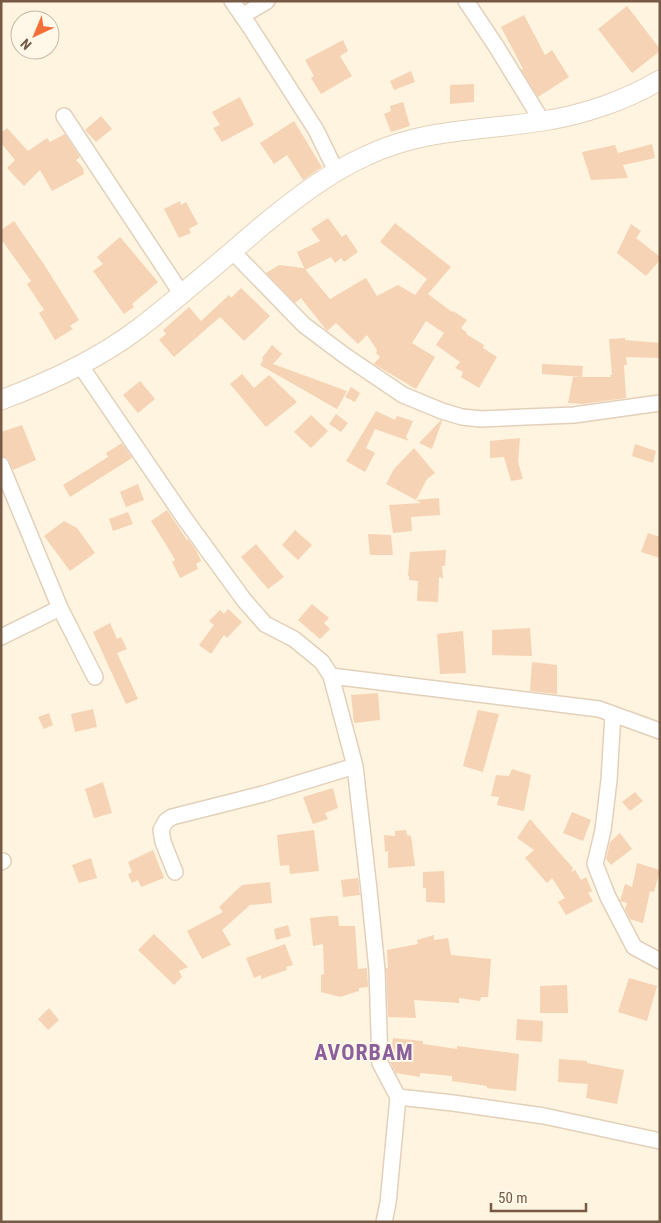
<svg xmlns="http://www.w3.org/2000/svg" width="661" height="1223" viewBox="0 0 661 1223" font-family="'Roboto Condensed',sans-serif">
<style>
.building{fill:#f6d3b4}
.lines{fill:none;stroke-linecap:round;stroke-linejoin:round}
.minor-casing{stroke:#e3d0ba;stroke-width:18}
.tertiary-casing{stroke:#e3d0ba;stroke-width:21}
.minor{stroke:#fff;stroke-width:15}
.tertiary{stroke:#fff;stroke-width:19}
.labels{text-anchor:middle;stroke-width:4;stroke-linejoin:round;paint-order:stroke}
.district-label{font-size:22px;font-weight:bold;letter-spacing:1px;fill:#8b5f9b;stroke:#fff7e7}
</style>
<rect width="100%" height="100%" fill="#fef4df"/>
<!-- building -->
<path class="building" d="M627,6L660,49V51L632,73L598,29Z
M524,15L545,55L552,50L569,77L538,97L521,70L523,69L501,27Z
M343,40L348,51L340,56L352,76L321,94L311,78L314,76L305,60Z
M411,71L415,82L394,90L390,81Z
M474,84V102L450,104V85Z
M240,97L254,125L222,142L213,128L220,125L212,112Z
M403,102L410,126L391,132L384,114L391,111L390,106Z
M101,116L112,129L96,142L85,130Z
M294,121L322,167L303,180L287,155L274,164L260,143Z
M7,128L28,151L47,138L50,142L65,134L80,157L76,160L83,168L84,174L52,191L40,170L24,186L7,168L15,160L1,143V133Z
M652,144L655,158L623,165L628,178L591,180L582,152L615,145L618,153Z
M180,201L181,205L186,202L198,224L189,229L191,233L179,238L164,209Z
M328,218L342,237L346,234L358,252L344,262L341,258L335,263L331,257L305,270L297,252L320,241L311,229Z
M14,221L45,266L79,320L70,326L73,329L55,340L39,313L44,310L27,284L31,281L1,239V230Z
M395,223L451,267L428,294L452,312L453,311L467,320L461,328L467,333L466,334L484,345L483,348L497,357L479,388L461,377L463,372L455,368L460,362L436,345L444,333L426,321L412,343L435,357L416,389L374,364L380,357L376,353L377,350L367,335L358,344L336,323L327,331L301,298L295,303L266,273L279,265L304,268L330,299L366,278L377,296L398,285L415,295L427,279L380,242Z
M631,224L641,231L636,238L660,257V260L646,276L617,253Z
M120,237L158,282L132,304L134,307L124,314L93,271L103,264L97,257Z
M241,288L270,316L244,341L220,317L174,357L159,340L166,334L163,330L189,307L201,321L229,295L231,298Z
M625,338V340L660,343V358L626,357L627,365H624L626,398L583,404L568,403L573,377H611L610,375H612L609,339Z
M272,345L282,354L273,364L347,391L337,409L260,365L263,360L264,361L262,358Z
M542,364L583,366L582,377L542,374Z
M242,374L254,388L269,375L297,402L266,427L230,384Z
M140,381L155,399L138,413L123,395Z
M351,387L360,393L355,402L345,397Z
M376,411L395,420L397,416L413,421L406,437L405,436L409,441L375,429L366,448L375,453L365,472L346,461Z
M336,414L348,423L341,432L329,424Z
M311,415L328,431L311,448L294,432Z
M441,420L442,421L432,449L419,443Z
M22,425L36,460L13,470L7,458L1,456V432Z
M520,438L518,462L523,479L511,481L504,457L490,458V441Z
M122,443L132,458L70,497L63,485L108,457L106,453Z
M635,444L656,451L653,463L632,456Z
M414,448L435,473L427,479L416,500L386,484L394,469Z
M138,484L144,500L126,507L120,492Z
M439,498L440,515L411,517L412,531L393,533L389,505L421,503L416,500Z
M167,510L187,540L188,539L196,550L201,561L196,564L198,569L180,578L172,562L175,560L167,546L151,521Z
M128,512L133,524L113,531L109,519Z
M64,521L77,528L95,553L70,571L44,536Z
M295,530L312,545L298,560L282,545Z
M648,533L660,537V558L641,552Z
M368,534L391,535L393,555H370Z
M256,544L284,577L268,589L241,557Z
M446,550L445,566H442L443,578L439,577L438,602L417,601L418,581L409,580V576H408L410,552Z
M312,604L329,618L324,623L330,629L320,639L298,620Z
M228,609L242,622L227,638L224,635L211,654L199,645L214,625L209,621L220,610L224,614Z
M110,623L117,639L121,637L127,649L117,653L138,699L126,704L93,632Z
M530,628L532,656L492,655V630Z
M463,631L466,673L440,674L437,634Z
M532,662L557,665V694L530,691Z
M378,693L380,720L354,723L351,695Z
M93,709L97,727L75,732L71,714Z
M478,710L499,714L483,772L463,766Z
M49,713L53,725L44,729L38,717Z
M512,769L531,775L524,811L497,805L499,797L491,796L496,775L509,776Z
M103,782L112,813L94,818L85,789Z
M333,788L338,808L325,813L328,819L313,824L303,797Z
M635,792L643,801L630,811L622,802Z
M572,812L591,820L583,841L563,833Z
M530,819L573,868L571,872L575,870L581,880L586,877L592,891L588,893L593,901L566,915L558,902L565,898L552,878L547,883L525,858L534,850L517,838Z
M314,830L319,871L290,874L289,865L280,866L277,835Z
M406,830L407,835L411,836L415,866L388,868V851L385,852L384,835L395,836V831Z
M620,833L632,849L611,865L606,859L610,842Z
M153,850L164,878L141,887L138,880L132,883L128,874L132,872L128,862Z
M91,858L97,878L79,883L72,865Z
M637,863L660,870L654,892L650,891L643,923L630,919L625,909L627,903L620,901L625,884L632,887Z
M444,871L445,903L426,902V888H423V872Z
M358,878L360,895L343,897L341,880Z
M270,882L272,903L250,905L222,930L231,945L202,959L187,931L223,912L219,907L242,885Z
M329,916H338L339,926H355L358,969L367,968L368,987L359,988V991L340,997L321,992V975L324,974L323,944L313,946L310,918Z
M288,925L291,936L276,940L274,929Z
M154,934L188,967L179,971L182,977L174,985L138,950Z
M434,935V940L448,938L451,955L491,959L488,997H481L480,1001L459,998V1003L414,1000L416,1018L388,1017L386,968H388L387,950L418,944L417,940Z
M285,944L293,965L286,967L287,970L261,979V975L254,978L246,958Z
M629,978L657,986L647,1021L618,1012Z
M567,985L568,1013H540V986Z
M49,1008L59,1020L48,1030L38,1019Z
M517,1019L543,1021L542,1042L516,1040Z
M393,1038L423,1041V1044L457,1049V1046L519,1054L516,1091L487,1088V1086L452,1081V1076L420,1073V1077L396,1073L390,1062Z
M559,1059L587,1061V1063L624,1070L617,1104L586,1098L588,1084L558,1082Z"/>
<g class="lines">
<defs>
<path id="minor" d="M232,1L250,27L316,130L336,171
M466,1L496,46L542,121
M242,16L267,1
M64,116L181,293
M232,251L304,325L344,355L403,395L442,411L462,417L481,419L574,415L660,403
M80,365L185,519L244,600L265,624L294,639L322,662L331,676L355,766L369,890L377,970L380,1063L398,1097L388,1203L384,1222
M1,465L60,608L95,677
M1,637L60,608
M331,676L599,709L660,731
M613,714L609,780L603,830L595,864L608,897L634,947L660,961
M1,862L3,861
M175,872L163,842L161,830L166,821L172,817L263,794L355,766
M398,1097L453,1103L544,1116L660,1141"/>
<path id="tertiary" d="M1,400C49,382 97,360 138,329C181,296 222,260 263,225C295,199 328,173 366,156C424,128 481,131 543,121C582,115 625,101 660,80"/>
</defs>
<!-- minor casing -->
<use href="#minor" class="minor-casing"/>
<!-- tertiary casing -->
<use href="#tertiary" class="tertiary-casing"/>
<!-- minor -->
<use href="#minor" class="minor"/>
<!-- tertiary -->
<use href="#tertiary" class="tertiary"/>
</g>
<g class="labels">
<!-- district labels -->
<g class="district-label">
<text x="364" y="1060">AVORBAM</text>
</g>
</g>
<!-- border -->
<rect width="661" height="1223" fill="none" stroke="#765a45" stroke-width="5"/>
<!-- north arrow -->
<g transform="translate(35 35) rotate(224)"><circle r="24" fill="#fff7e7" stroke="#c8b8a6"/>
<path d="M0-4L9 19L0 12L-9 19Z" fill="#f46f38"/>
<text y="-8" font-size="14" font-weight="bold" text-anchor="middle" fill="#765a45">N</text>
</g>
<!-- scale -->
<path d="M491 1203v8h95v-8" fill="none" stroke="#765a45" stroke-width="2.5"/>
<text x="498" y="1203" font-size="15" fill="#765a45" stroke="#fff7e7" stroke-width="4" paint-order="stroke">50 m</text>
</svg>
